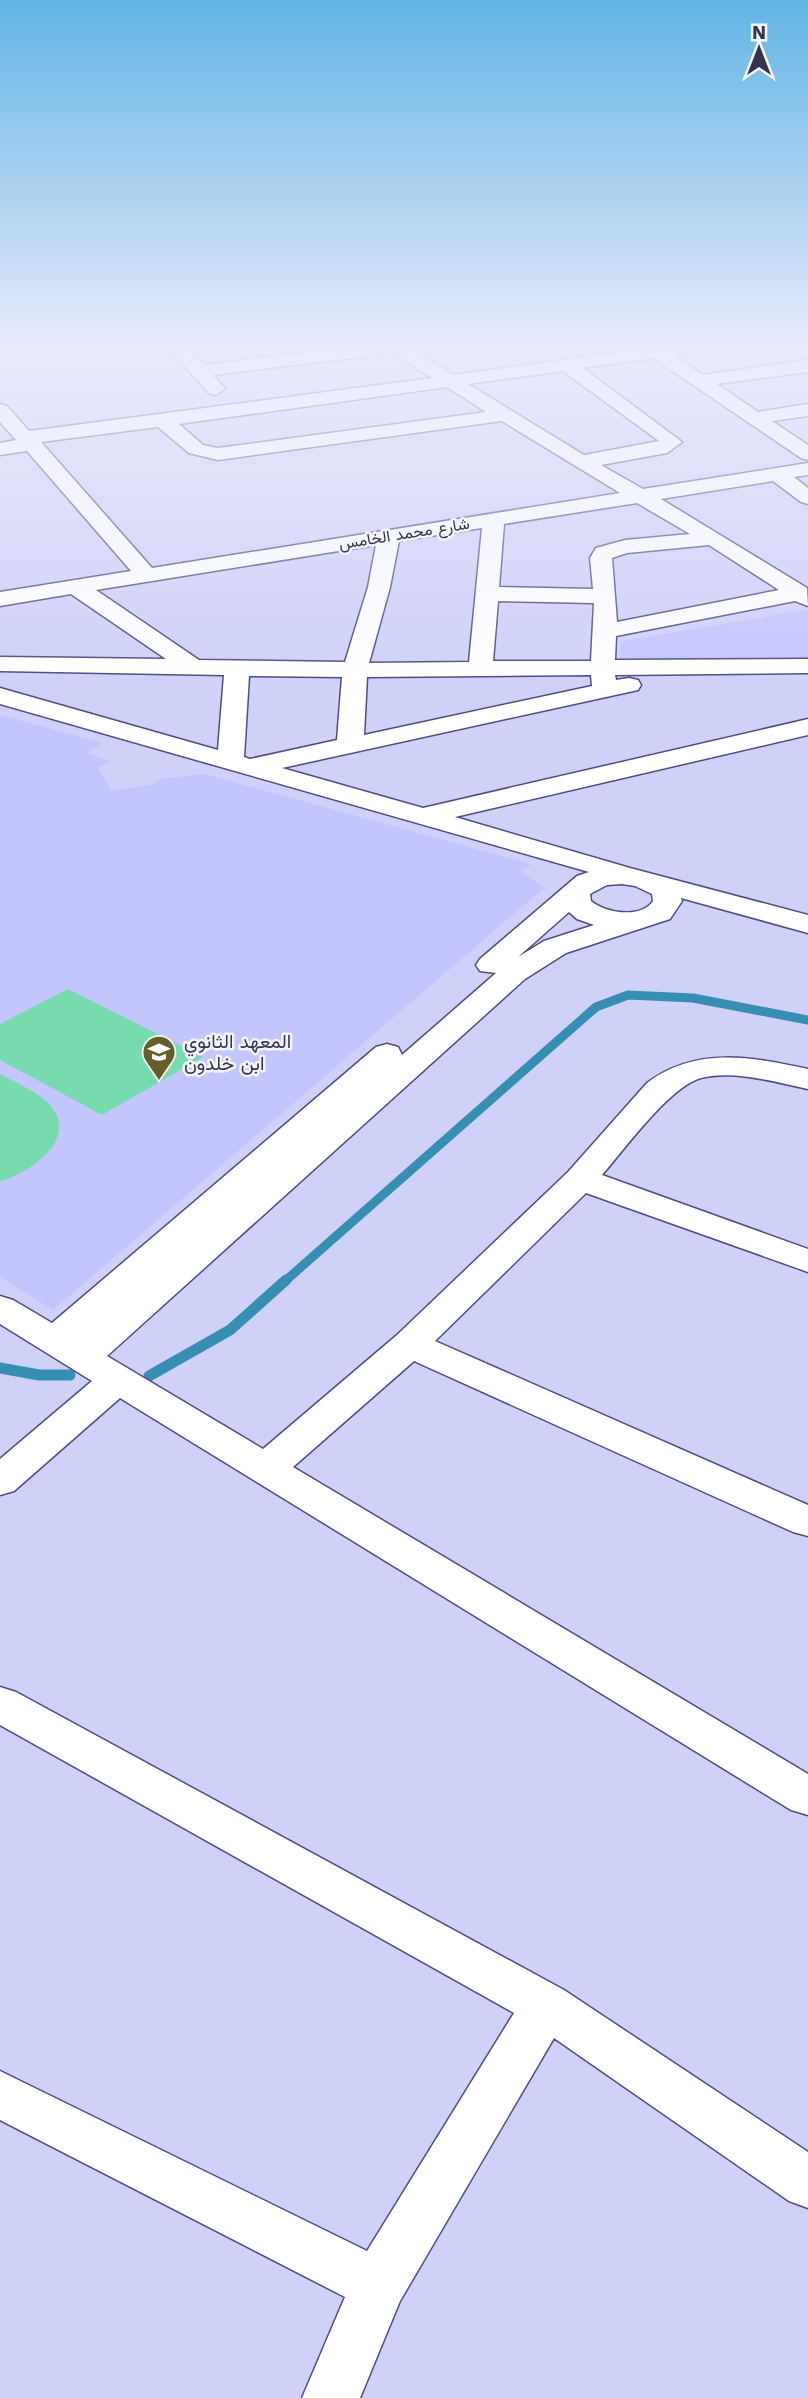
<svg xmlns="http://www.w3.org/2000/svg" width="808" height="2398" viewBox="0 0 808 2398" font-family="'Work Sans',Vazirmatn,sans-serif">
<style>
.built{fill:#c3c5ff}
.green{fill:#78daaf}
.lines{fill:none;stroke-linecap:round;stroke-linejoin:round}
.stream-far1{stroke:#368fb3;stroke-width:9}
.stream{stroke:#368fb3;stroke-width:11}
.minor-casing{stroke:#4e4c85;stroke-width:3}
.minor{fill:#fff;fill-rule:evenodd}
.labels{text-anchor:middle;stroke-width:5;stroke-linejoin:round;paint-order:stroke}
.far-street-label{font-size:16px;fill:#33334d;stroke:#f4f5fc}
.poi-label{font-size:19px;fill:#33334d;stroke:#f4f5fc;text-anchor:start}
</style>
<rect width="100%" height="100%" fill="#cfd1f8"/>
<!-- built -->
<path class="built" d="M808,609V664L620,666V642Z
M0,715L102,743L87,753L110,761L98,768L111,791L154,784L160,779L204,774L531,864L522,872L544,888L53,1310L0,1277Z"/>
<!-- green -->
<path class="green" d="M68,989L203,1057L102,1115L0,1060V1024Z
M0,1074C16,1083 39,1092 51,1106C79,1141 29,1172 0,1182Z"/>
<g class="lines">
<!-- stream-far1 -->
<path class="stream-far1" d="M284,1282L596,1007L628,995L693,998L808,1020"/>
<!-- stream -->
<path class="stream" d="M0,1368L39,1375H70
M149,1376L230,1330L286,1280"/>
<defs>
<path id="minor" d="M0,343H31L22,348L0,350Z
M164,343H183L204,365L380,343H420L418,349L413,350L453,375L685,343H733L724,348L673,355L703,375L808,360V372L717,384L758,412L808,404V416L772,421L808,445V460L801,458L653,358L583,368L682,442L667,453L601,465L643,489L808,463V475L794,477L808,488V504L801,502L773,481L661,499L807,588L808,606L795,601L616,636L615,660L808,659V673L615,675L616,680L629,678L638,680L641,685L638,690L629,692L282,768L423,808L808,719V735L455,817L630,868L808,915V933L681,898L682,901L670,919L566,953L525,979L107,1356L263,1449L397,1335L568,1172L647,1083C696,1046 752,1057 808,1069V1089C775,1082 735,1070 701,1078C670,1086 624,1150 602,1175L808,1249V1272L586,1193L435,1341L808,1505V1536L793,1532L414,1361L293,1467L808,1774V1815L791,1810L120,1398L14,1491L0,1495V1459L92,1381L0,1324V1296L13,1300L52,1323L376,1047L387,1044L398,1047L402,1055L496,973L480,971L476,965L480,959L577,876L589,872L0,704V688L218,750L224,675L0,671V657L166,659L71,594L0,606V592L131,571L27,451L0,455V443L16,440L0,422V404L7,406L29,431L432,378L392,353L213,375L225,389L216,395L209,393ZM563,371L659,441L584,455L468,384ZM447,387L486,412L218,448L203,445L179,424ZM502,421L620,493L152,568L41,442L158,427L189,453L218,460ZM637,503L690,534L625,540L596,548L590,558L593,589L499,587L504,524ZM482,528L469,662L369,663L390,587L399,541ZM376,545L368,587L345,662L199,660L96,590ZM709,545L779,590L617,622L612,558L627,553ZM498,601L594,603L591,661H493ZM591,675L592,686L364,735L367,677ZM249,676L342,677L337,740L250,759L244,757ZM622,884L635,886L652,894L653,901C641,919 605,913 591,901L590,894L607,885ZM569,912L577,919L594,925L544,941L518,957Z
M0,1687L16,1692L564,1990L808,2152V2208L789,2201L554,2038L400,2301L360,2398H302L345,2297L0,2120V2071L367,2251L514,2013L0,1725Z"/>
</defs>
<!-- minor casing -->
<use href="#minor" class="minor-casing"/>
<!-- minor -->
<use href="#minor" class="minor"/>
</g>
<!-- sky -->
<linearGradient id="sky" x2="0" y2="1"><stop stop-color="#61b5e4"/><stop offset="0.51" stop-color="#e9eafc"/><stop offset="1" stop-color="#e9eafc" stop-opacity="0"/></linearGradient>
<rect width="808" height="679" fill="url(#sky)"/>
<!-- icons -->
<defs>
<symbol id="school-pin" viewBox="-11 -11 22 30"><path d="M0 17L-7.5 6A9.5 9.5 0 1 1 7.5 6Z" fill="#635e2a" stroke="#f4f5fc"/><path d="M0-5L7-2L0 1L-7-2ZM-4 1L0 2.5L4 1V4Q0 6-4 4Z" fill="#fff"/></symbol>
</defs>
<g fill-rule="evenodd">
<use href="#school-pin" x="140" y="1033" width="38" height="52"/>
</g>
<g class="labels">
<!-- far-street labels -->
<g class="far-street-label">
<text transform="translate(404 533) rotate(-9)" y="6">شارع محمد الخامس</text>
</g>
<!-- poi labels -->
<g class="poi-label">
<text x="184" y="1048">المعهد الثانوي<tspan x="184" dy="22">ابن خلدون</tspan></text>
</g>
</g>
<!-- north arrow -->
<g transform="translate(759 49)" stroke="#f4f5fc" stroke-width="5" paint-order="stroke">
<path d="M0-5L12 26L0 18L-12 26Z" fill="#33334d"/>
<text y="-10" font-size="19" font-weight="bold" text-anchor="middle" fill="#33334d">N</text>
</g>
</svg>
